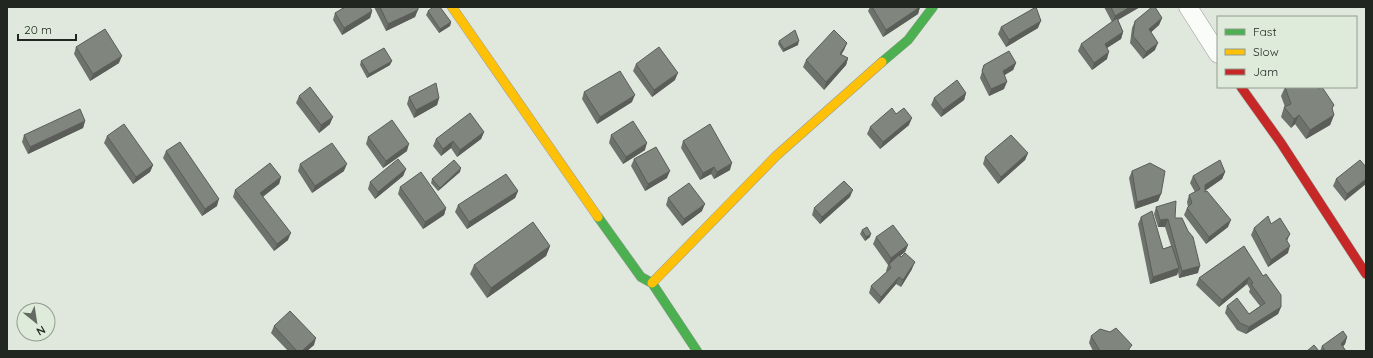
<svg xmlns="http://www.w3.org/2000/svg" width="1373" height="358" viewBox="0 0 1373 358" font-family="Quicksand,sans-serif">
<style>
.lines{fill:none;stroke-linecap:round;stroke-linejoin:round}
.street-casing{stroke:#989d96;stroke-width:19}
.fast-casing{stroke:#989d96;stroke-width:10}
.slow-casing{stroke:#989d96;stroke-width:10}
.jam-casing{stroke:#989d96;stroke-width:10}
.street{stroke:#fafcfa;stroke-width:18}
.fast{stroke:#4caf50;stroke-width:9}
.slow{stroke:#ffc107;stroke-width:9}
.jam{stroke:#c62828;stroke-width:9}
.wall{fill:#6e726c}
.shaded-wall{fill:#5a5d58}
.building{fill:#80857e;stroke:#5a5d58}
</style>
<rect width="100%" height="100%" fill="#e0e8de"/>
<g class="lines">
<defs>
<path id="street" d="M1188,7L1218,54"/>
<path id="fast" d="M882,62L908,40L933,7
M598,217L641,277L652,283L697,351"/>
<path id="slow" d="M452,7L598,217
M652,283L776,156L882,62"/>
<path id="jam" d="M1241,87L1281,143L1366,274"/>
</defs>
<!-- street casing -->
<use href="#street" class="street-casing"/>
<!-- fast casing -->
<use href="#fast" class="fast-casing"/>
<!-- slow casing -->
<use href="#slow" class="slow-casing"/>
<!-- jam casing -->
<use href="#jam" class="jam-casing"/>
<!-- street -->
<use href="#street" class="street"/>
<!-- fast -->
<use href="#fast" class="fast"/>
<!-- slow -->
<use href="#slow" class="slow"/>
<!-- jam -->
<use href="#jam" class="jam"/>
</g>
<!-- wall -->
<path class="wall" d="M374,7H418L415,17L386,31Z
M870,7H920L918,14L883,37L868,11Z
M1104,7H1140L1118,20L1123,32L1121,39L1107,48V59L1092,70L1078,51L1081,44L1112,22Z
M372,11L370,18L342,35L333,20L335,13Z
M428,11L451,22L450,26L439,33L426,15Z
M1162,18L1159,25L1151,32L1155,50L1143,59L1130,43L1132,28L1135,21Z
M1001,27L1038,28L1006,47L998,34Z
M779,41L798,45L783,52L778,44Z
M847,43L844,50L841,55L848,58L846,65L824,90L803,67L806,60Z
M76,47L119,63L90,81L74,54Z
M361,61L390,65L367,78L360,65Z
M1016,63L1013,70L1004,75V89L989,96L980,78L984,65Z
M636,64L675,80L652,97L633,71Z
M1285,87H1320L1318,88L1334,105L1332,109L1334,115L1330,125L1306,139L1295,124L1291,128L1281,117L1284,107H1285L1281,96Z
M584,92L632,102L597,124L582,99Z
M966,93L964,100L941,117L931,105L934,98Z
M299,96L330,124L319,133L296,103Z
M409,97L439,98L437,105L414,118L407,104Z
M896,114L909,125L880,149L867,134L870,127Z
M85,121L83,128L28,154L22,142L24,135Z
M484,132L481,139L457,157L451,148L441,156L433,146L436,139Z
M611,135L645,150L623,164L609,143Z
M107,136L153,165L150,172L133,184L104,143Z
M368,137L407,151L383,168L366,144Z
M683,141L730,170L714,179L711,174L700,180L681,148Z
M166,151L217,206L202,216L163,158Z
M1028,153L1025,160L998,184L983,164L985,157Z
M634,159L667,178L645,191L631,166Z
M300,164L344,171L312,193L298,171Z
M1366,167L1345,201L1333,186L1336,179Z
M406,169L403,176L375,199L368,189L370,182Z
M1132,171L1161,194L1158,201L1135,209L1129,178Z
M460,172L438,191L431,183L432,179Z
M1225,172L1222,179L1205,191V192L1228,227L1206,244L1184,215L1187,208L1188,207L1187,202L1189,195L1195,192L1190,183L1193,176Z
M281,177L279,184L263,197L288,240L274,251L233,197L235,190Z
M400,187L446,208L444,215L423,229L398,194Z
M518,191L515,198L467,229L455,212L458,205Z
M850,197L820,224L812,215L814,208Z
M668,198L702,211L682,226L666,205Z
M1156,207L1175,218L1198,273L1179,278L1178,272L1177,275L1150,284L1138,224L1141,217L1163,249L1171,246L1165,227H1158L1154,214Z
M1271,224L1287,241L1288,253L1268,267L1251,235L1254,228Z
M862,230L870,237L865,241L860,234Z
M876,237L908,245L905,252L900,256L912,269L901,287L896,284L879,304L869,293L871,286L887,272L886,271L888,265L873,244Z
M550,246L546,256L487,298L470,274L474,265Z
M1244,246L1281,307L1278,314L1246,334L1237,330L1225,313L1227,306L1249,314L1260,306L1249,292L1250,289L1247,284L1219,307L1196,285L1199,278Z
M274,326L314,345L307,351H288L271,333Z
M1091,336L1130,351H1093L1089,343Z
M1347,337L1345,344L1343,347L1346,351H1320L1322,346Z"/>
<!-- shaded-wall -->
<path class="shaded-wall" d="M920,7L918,14L883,37L886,30Z
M1130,7H1140L1112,23L1115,16Z
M418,10L415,17L386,31L388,24Z
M372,11L370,18L342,35L344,28Z
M1162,18L1159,25L1147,36L1149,29Z
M1041,21L1038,28L1006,47L1009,40Z
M451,22L450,26L439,33L440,29Z
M1123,32L1121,39L1102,51L1105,44Z
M799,41L798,45L783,52L784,49Z
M847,43L844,50L837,61L840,54Z
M1158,43L1155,50L1143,59L1146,52Z
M1109,52L1107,59L1092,70L1094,63Z
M122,56L119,63L90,81L93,74Z
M848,58L846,65L824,90L826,82Z
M392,61L390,65L367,78L369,74Z
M1016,63L1013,70L1000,78L1003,71Z
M678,73L675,80L652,97L654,90Z
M1007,82L1004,89L989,96L991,89Z
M966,93L964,100L941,117L943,110Z
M635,95L632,102L597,124L600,117Z
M439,98L437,105L414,118L416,110Z
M1299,115L1295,124L1291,128L1294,119Z
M1334,115L1330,125L1306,139L1310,130Z
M333,117L330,124L319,133L321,125Z
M912,118L909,125L880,149L883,142Z
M85,121L83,128L28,154L30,147Z
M484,132L481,139L457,157L460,150Z
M453,141L451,148L441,156L443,149Z
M647,143L645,150L623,164L626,157Z
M409,144L407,151L383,168L386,161Z
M1028,153L1025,160L998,184L1001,177Z
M732,163L730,170L714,179L717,172Z
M347,164L344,171L312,193L315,186Z
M153,165L150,172L133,184L136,177Z
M714,167L711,174L700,180L703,173Z
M461,168L460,172L438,191L440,188Z
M406,169L403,176L375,199L378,192Z
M670,171L667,178L645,191L648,184Z
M1225,172L1222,179L1203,192L1205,185Z
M281,177L279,184L258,200L260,193Z
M1366,179V184L1345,201L1347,194Z
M853,190L850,197L820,224L822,217Z
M518,191L515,198L467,229L469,222Z
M1161,194L1158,201L1135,209L1137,202Z
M219,199L217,206L202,216L205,209Z
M705,204L702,211L682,226L684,219Z
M446,208L444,215L423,229L425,222Z
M1168,219L1165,227H1158L1160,220Z
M1231,220L1228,227L1206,244L1209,237Z
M291,233L288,240L274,251L277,244Z
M871,234L870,237L865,241L866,237Z
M1290,234L1287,241L1286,239Z
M908,245L905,252L888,265L891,258Z
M550,246L546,256L487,298L491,288Z
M1290,246L1288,253L1268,267L1271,260Z
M915,262L912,269L901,287L903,280Z
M1200,266L1198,273L1179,278L1182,271Z
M1179,268L1177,275L1150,284L1153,277Z
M899,277L896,284L879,304L881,297Z
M1249,277L1247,284L1219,307L1222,300Z
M1281,307L1278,314L1246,334L1249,327Z
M1347,337L1345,344L1338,351L1341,344Z
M316,338L314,345L307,351H302Z"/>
<!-- building -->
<path class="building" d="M345,7H370L372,11L344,28L335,13Z
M380,7H418V10L388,24Z
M433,7H440L451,22L440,29L428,11Z
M872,7H920L886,30Z
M1036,7L1041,21L1009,40L1001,27Z
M1111,7H1130L1115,16Z
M1152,7H1155L1162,18L1149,29L1158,43L1146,52L1133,36L1135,21Z
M1117,18L1123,32L1105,44L1109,52L1094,63L1081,44Z
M105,29L122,56L93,74L76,47Z
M795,30L799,41L784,49L779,41Z
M834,30L847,43L840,54L848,58L826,82L806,60Z
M659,47L678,73L654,90L636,64Z
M384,48L392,61L369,74L361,61Z
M1009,51L1016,63L1003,71L1007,82L991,89L982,71L984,65Z
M620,71L635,95L600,117L584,92Z
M957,80L966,93L943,110L934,98Z
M436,83L439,98L416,110L409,97Z
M310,87L333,117L321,125L299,96Z
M1285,87H1317L1319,89L1322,87L1334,105L1332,108L1334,115L1310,130L1299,115L1294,119L1284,107L1291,104Z
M892,108L896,114L904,108L912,118L883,142L870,127Z
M80,109L85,121L30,147L24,135Z
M470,113L484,132L460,150L453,141L443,149L436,139Z
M392,120L409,144L386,161L368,137Z
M633,121L647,143L626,157L611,135Z
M124,124L153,165L136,177L107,136Z
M710,124L732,163L717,172L714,167L703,173L683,141Z
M1011,135L1028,153L1001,177L985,157Z
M180,142L219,199L205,209L166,151Z
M332,143L347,164L315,186L300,164Z
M656,147L670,171L648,184L634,159Z
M398,159L406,169L378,192L370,182Z
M454,160L461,168L440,188L432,179Z
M1220,160L1225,172L1205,185V192L1207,191L1231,220L1209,237L1187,208L1192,203L1189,195L1200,189L1193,176Z
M1360,160L1366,167V179L1347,194L1336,179Z
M270,163L281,177L260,193L291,233L277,244L235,190Z
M1150,163L1165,171L1161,194L1137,202L1132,171Z
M421,172L446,208L425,222L400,187Z
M506,174L518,191L469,222L458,205Z
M844,181L853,190L822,217L814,208Z
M689,183L705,204L684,219L668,198Z
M1176,201L1175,218H1182L1188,231L1193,237L1200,266L1182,271L1168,219L1160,220L1156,207Z
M1152,211L1163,249L1172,246L1179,268L1153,277L1141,217Z
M1268,216L1271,224L1280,218L1290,234L1286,239L1290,246L1271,260L1254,228Z
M533,222L550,246L491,288L474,265Z
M893,225L908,245L891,258L876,237Z
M867,227L871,234L866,237L862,230Z
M1244,246L1263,276L1266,274L1281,295V307L1249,327L1240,323L1227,306L1237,298L1249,314L1265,303L1251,284L1253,283L1249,277L1222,300L1199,278Z
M905,253L915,262L903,280L899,277L881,297L871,286L891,268L889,264L899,255L901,257Z
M290,311L316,338L302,351H297L274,326Z
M1116,328L1132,345L1129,349V351H1100L1091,336L1100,329L1110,332Z
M1343,331L1347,337L1341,344L1346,351H1325L1322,346Z
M1314,345L1319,351H1307Z"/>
<!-- border -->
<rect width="1373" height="358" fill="none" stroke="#212620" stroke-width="16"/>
<!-- legend -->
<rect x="1217" y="16" width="140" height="72" fill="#deebdb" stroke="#929c90"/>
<rect x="1225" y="29" width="20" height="6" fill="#4caf50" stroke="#929c90"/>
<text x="1253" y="36" font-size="12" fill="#212620">Fast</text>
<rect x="1225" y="49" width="20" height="6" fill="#ffc107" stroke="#929c90"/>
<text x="1253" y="56" font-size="12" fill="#212620">Slow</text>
<rect x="1225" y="69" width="20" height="6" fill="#c62828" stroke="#929c90"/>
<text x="1253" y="76" font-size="12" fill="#212620">Jam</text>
<!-- north arrow -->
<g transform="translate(36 322) rotate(150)"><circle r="19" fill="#deebdb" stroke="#929c90"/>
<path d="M0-3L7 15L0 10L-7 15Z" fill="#646a62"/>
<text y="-6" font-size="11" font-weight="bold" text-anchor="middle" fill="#212620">N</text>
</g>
<!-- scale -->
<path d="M18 34v6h58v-6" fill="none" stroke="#212620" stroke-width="2"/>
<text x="24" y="34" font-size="12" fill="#212620" stroke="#deebdb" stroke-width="3" paint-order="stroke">20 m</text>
</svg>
